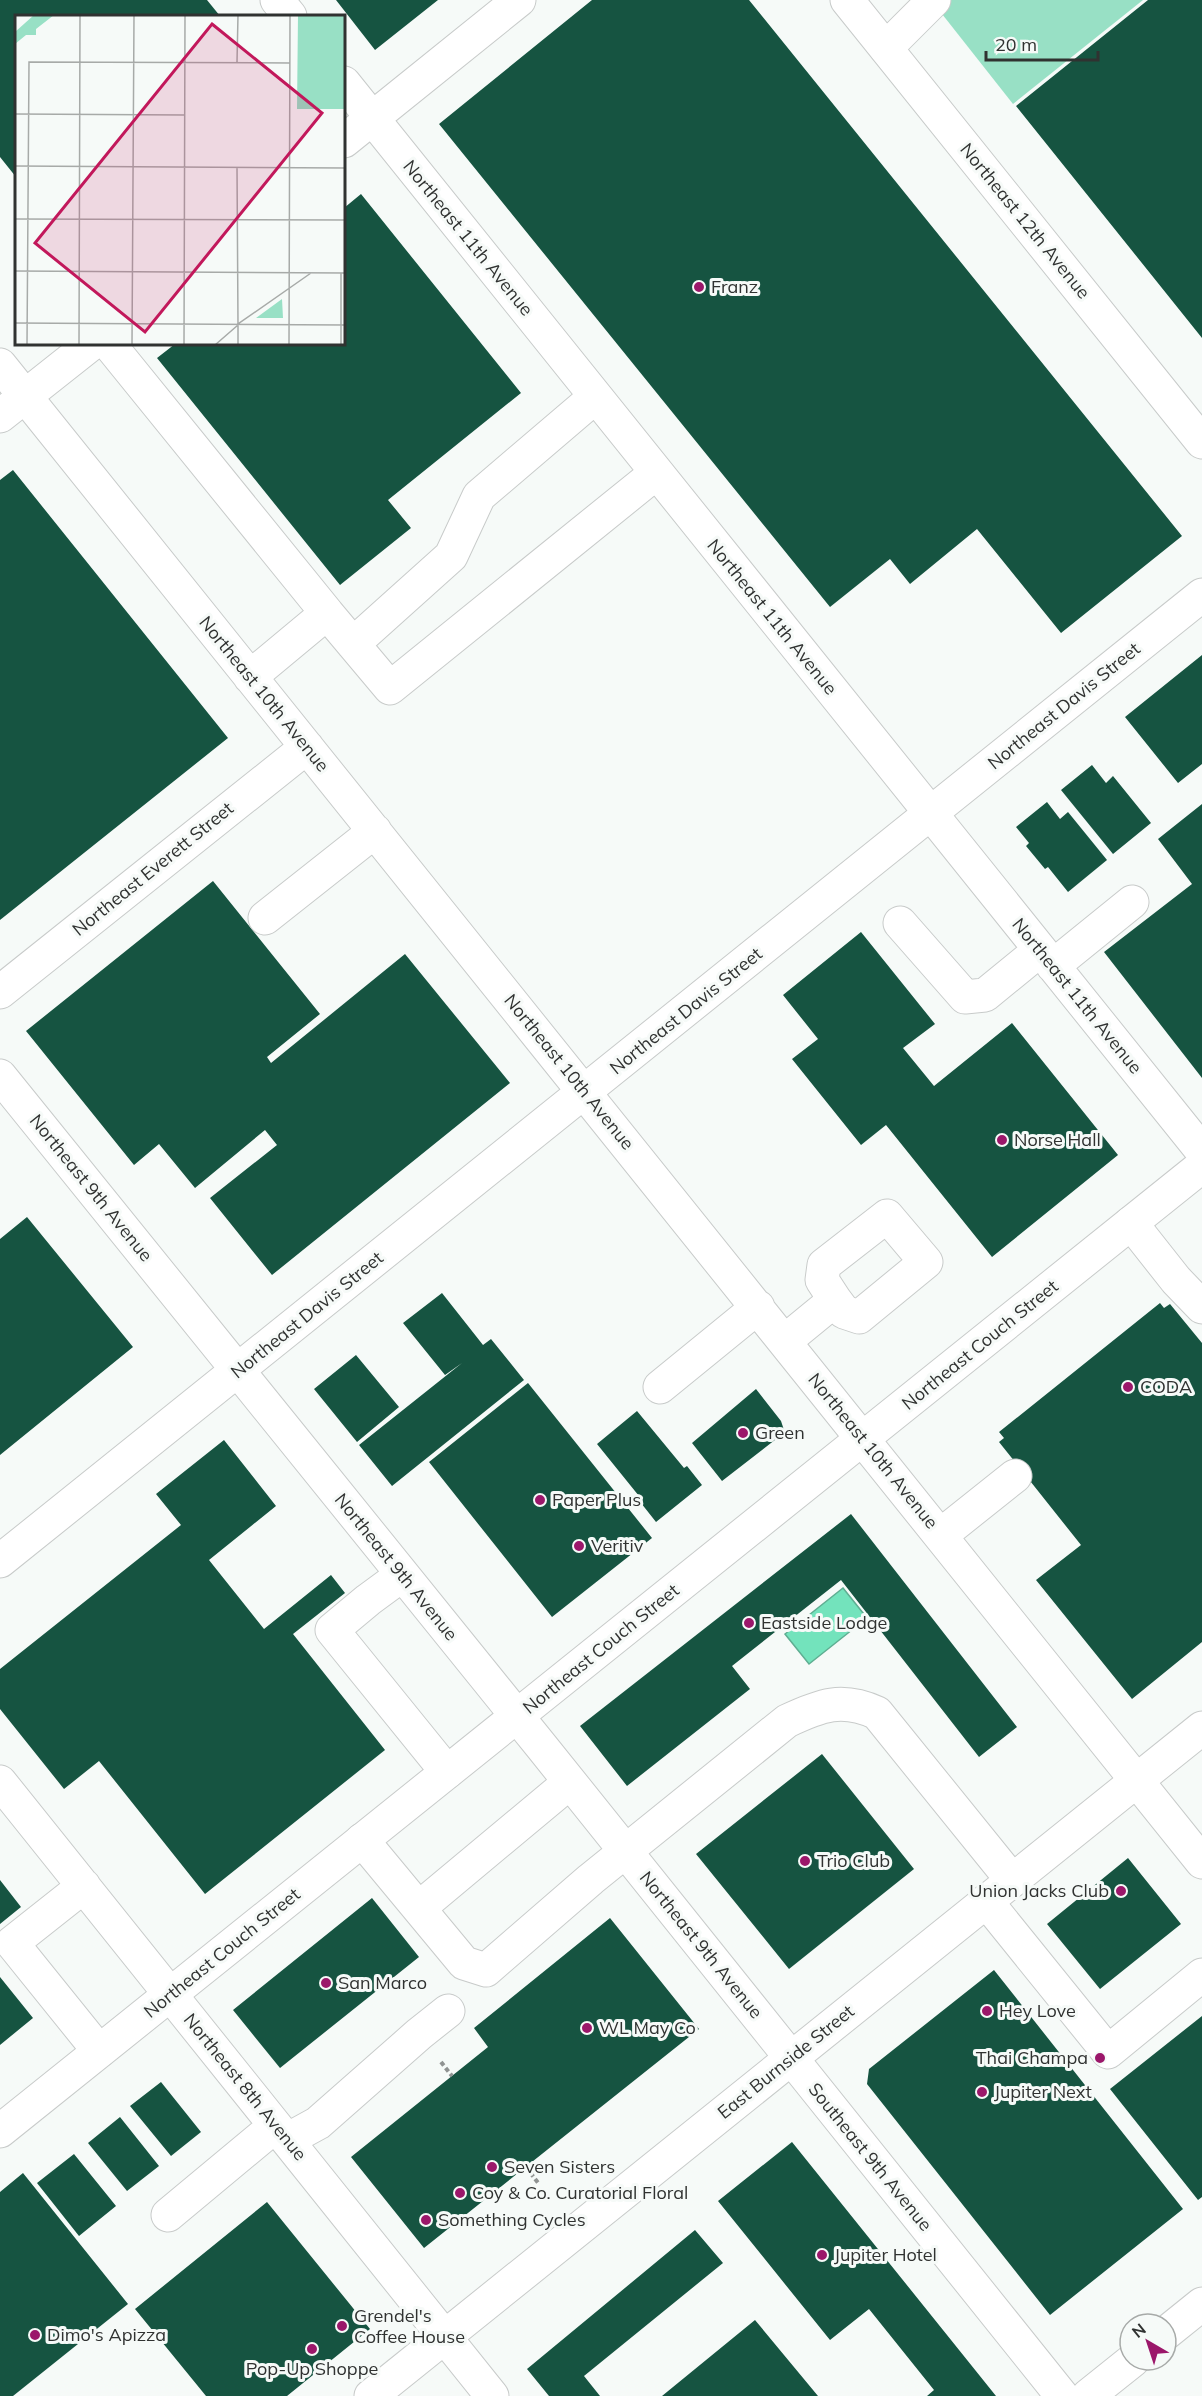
<svg xmlns="http://www.w3.org/2000/svg" width="1202" height="2396" viewBox="0 0 1202 2396" font-family="Mulish,sans-serif">
<style>
.green{fill:#98e0c5}
.water{fill:#73e3bc;stroke:#5fae92;stroke-width:1.5}
.building{fill:#165441}
.lines{fill:none;stroke-linecap:round;stroke-linejoin:round}
.minor-casing{stroke:#c8cbca;stroke-width:35}
.major-casing{stroke:#c8cbca;stroke-width:35}
.path{stroke:#909392;stroke-width:4;stroke-dasharray:4.5 3;stroke-linecap:butt}
.minor{stroke:#fff;stroke-width:33}
.major{stroke:#fff;stroke-width:33}
.poi-dot{fill:#9b176a;stroke:#f6faf8;stroke-width:2}
.labels{text-anchor:middle;stroke-width:6;stroke-linejoin:round;paint-order:stroke}
.street-label{font-size:18px;fill:#303231;stroke:#f6faf8}
.poi-label{font-size:18px;fill:#303231;stroke:#f6faf8;text-anchor:start}
.inset-road{fill:none;stroke:#a7aaa8;stroke-width:1.5}
.view{fill:#c2185b;fill-opacity:0.15;stroke:#c2185b;stroke-width:3}
.inset-edge{fill:none;stroke:#303231;stroke-width:3}
</style>
<rect width="100%" height="100%" fill="#f6faf8"/>
<!-- green -->
<path class="green" d="M931,0H1143L1013,104Z"/>
<!-- water -->
<path class="water" d="M843,1588L867,1618L809,1664L785,1634Z"/>
<!-- building -->
<path class="building" d="M0,0H207L220,16H16V177L0,157Z
M336,0H438L375,50Z
M592,0H749L1182,536L1061,633L977,529L910,584L890,559L830,607L439,124Z
M1148,0H1202V338L1016,106Z
M361,194L521,393L388,500L411,528L340,585L157,358L175,344H344V208Z
M13,470L228,738L0,920V480Z
M1202,655V764L1178,783L1125,717Z
M1092,765L1106,783L1113,776L1151,823L1113,854L1061,790Z
M1047,802L1060,819L1068,812L1107,860L1068,892L1048,867L1045,869L1026,846L1029,843L1016,827Z
M1202,804V1078L1104,952L1192,884L1158,839Z
M213,881L320,1014L267,1057L271,1063L405,954L510,1083L272,1275L210,1198L277,1145L265,1130L195,1188L159,1144L134,1165L26,1031Z
M861,932L935,1024L903,1048L934,1086L1012,1023L1118,1155L992,1257L886,1125L861,1145L792,1059L818,1039L783,995Z
M27,1217L133,1347L0,1455V1239Z
M442,1293L483,1345L491,1339L524,1380L392,1486L359,1445L462,1363L445,1375L403,1323Z
M1160,1303L1164,1308L1170,1304L1202,1343V1642L1132,1699L1036,1580L1081,1545L999,1442L1004,1438L999,1432Z
M356,1355L399,1407L357,1442L314,1389Z
M528,1383L652,1538L552,1617L429,1462Z
M756,1389L781,1421L784,1430L780,1436L722,1481L692,1443Z
M637,1411L684,1468L687,1466L702,1485L656,1522L641,1503L643,1501L597,1444Z
M224,1440L276,1506L209,1560L264,1629L331,1575L345,1593L293,1634L385,1750L205,1894L99,1761L64,1789L0,1709V1669L181,1525L156,1494Z
M851,1514L1017,1727L979,1757L841,1580L732,1666L750,1689L627,1786L580,1726Z
M822,1754L914,1869L789,1969L696,1854Z
M1128,1858L1181,1924L1100,1989L1047,1924Z
M0,1880L21,1907L0,1924Z
M372,1898L419,1957L280,2068L233,2010Z
M610,1918L699,2029L424,2248L351,2157L488,2047L474,2028Z
M994,1970L1183,2209L1050,2315L867,2084L869,2069Z
M0,1977L33,2018L0,2045Z
M1202,2016V2197L1198,2200L1110,2089Z
M161,2082L201,2132L171,2156L130,2106Z
M120,2117L159,2166L127,2191L88,2143Z
M792,2142L996,2396H927L934,2390L869,2309L830,2340L718,2201Z
M74,2154L116,2206L79,2236L37,2183Z
M23,2173L128,2304L13,2396H0V2192Z
M267,2202L370,2329L287,2396H206L135,2309Z
M695,2230L723,2263L584,2376L600,2396H549L527,2369Z
M755,2320L818,2396H662Z"/>
<g class="lines">
<defs>
<path id="minor" d="M277,0L290,16
M886,48L934,0
M344,83L1202,1151
M344,141L519,0
M109,344L327,613
M0,365L1202,1862
M0,416L91,344
M353,644L451,556L479,496L595,397
M250,677L327,613L390,688L656,473
M265,918L375,831
M900,923L965,997L985,995L1040,950
M1053,966L1132,902
M0,992L307,747
M0,1076L542,1747L1062,2396
M1131,1223L1176,1280L1202,1307
M785,1341L835,1300L844,1312L859,1317L926,1262L887,1216L824,1265L822,1280L835,1300
M660,1387L758,1307
M941,1535L1015,1476
M0,1561L1202,595
M402,1575L368,1600L332,1630L447,1772
M0,1782L492,2396
M362,1840L464,1963L486,1970L591,1879L787,1721C821,1705 842,1697 877,1713L1012,1880
M84,1886L12,1943L99,2051
M986,1901L1108,2052L1202,1975
M419,1908L570,1782
M287,2140L318,2123L419,2034L448,2011
M168,2215L275,2126
M1166,2333L1202,2304
M1088,2396L1133,2360"/>
<path id="major" d="M847,0L1202,442
M0,2131L1202,1166
M371,2396L1202,1728"/>
</defs>
<!-- minor casing -->
<use href="#minor" class="minor-casing"/>
<!-- major casing -->
<use href="#major" class="major-casing"/>
<!-- path -->
<path class="path" d="M441,2062L452,2076
M526,2167L539,2184"/>
<!-- minor -->
<use href="#minor" class="minor"/>
<!-- major -->
<use href="#major" class="major"/>
</g>
<!-- markers -->
<g class="poi-dot">
<circle cx="699" cy="287" r="6"/>
<circle cx="1002" cy="1140" r="6"/>
<circle cx="1128" cy="1387" r="6"/>
<circle cx="743" cy="1433" r="6"/>
<circle cx="540" cy="1500" r="6"/>
<circle cx="579" cy="1546" r="6"/>
<circle cx="749" cy="1623" r="6"/>
<circle cx="805" cy="1861" r="6"/>
<circle cx="1121" cy="1891" r="6"/>
<circle cx="326" cy="1983" r="6"/>
<circle cx="987" cy="2011" r="6"/>
<circle cx="587" cy="2028" r="6"/>
<circle cx="1100" cy="2058" r="6"/>
<circle cx="982" cy="2092" r="6"/>
<circle cx="492" cy="2167" r="6"/>
<circle cx="460" cy="2193" r="6"/>
<circle cx="426" cy="2220" r="6"/>
<circle cx="822" cy="2255" r="6"/>
<circle cx="342" cy="2326" r="6"/>
<circle cx="35" cy="2335" r="6"/>
<circle cx="312" cy="2349" r="6"/>
</g>
<g class="labels">
<!-- street labels -->
<g class="street-label">
<text transform="translate(1025 221) rotate(51)" y="6">Northeast 12th Avenue</text>
<text transform="translate(468 238) rotate(51)" y="6">Northeast 11th Avenue</text>
<text transform="translate(772 617) rotate(51)" y="6">Northeast 11th Avenue</text>
<text transform="translate(264 694) rotate(51)" y="6">Northeast 10th Avenue</text>
<text transform="translate(1064 706) rotate(-39)" y="6">Northeast Davis Street</text>
<text transform="translate(153 869) rotate(-39)" y="6">Northeast Everett Street</text>
<text transform="translate(1077 996) rotate(51)" y="6">Northeast 11th Avenue</text>
<text transform="translate(686 1011) rotate(-39)" y="6">Northeast Davis Street</text>
<text transform="translate(569 1072) rotate(51)" y="6">Northeast 10th Avenue</text>
<text transform="translate(91 1188) rotate(51)" y="6">Northeast 9th Avenue</text>
<text transform="translate(307 1315) rotate(-39)" y="6">Northeast Davis Street</text>
<text transform="translate(980 1345) rotate(-39)" y="6">Northeast Couch Street</text>
<text transform="translate(873 1451) rotate(51)" y="6">Northeast 10th Avenue</text>
<text transform="translate(396 1567) rotate(51)" y="6">Northeast 9th Avenue</text>
<text transform="translate(601 1649) rotate(-39)" y="6">Northeast Couch Street</text>
<text transform="translate(701 1945) rotate(51)" y="6">Northeast 9th Avenue</text>
<text transform="translate(222 1953) rotate(-39)" y="6">Northeast Couch Street</text>
<text transform="translate(786 2062) rotate(-39)" y="6">East Burnside Street</text>
<text transform="translate(245 2087) rotate(51)" y="6">Northeast 8th Avenue</text>
<text transform="translate(870 2157) rotate(51)" y="6">Southeast 9th Avenue</text>
</g>
<!-- poi labels -->
<g class="poi-label">
<text x="711" y="293">Franz</text>
<text x="1014" y="1146">Norse Hall</text>
<text x="1140" y="1393">CODA</text>
<text x="755" y="1439">Green</text>
<text x="552" y="1506">Paper Plus</text>
<text x="591" y="1552">Veritiv</text>
<text x="761" y="1629">Eastside Lodge</text>
<text x="817" y="1867">Trio Club</text>
<text x="1109" y="1897" text-anchor="end">Union Jacks Club</text>
<text x="338" y="1989">San Marco</text>
<text x="999" y="2017">Hey Love</text>
<text x="599" y="2034">WL May Co</text>
<text x="1088" y="2064" text-anchor="end">Thai Champa</text>
<text x="994" y="2098">Jupiter Next</text>
<text x="504" y="2173">Seven Sisters</text>
<text x="472" y="2199">Coy &amp; Co. Curatorial Floral</text>
<text x="438" y="2226">Something Cycles</text>
<text x="834" y="2261">Jupiter Hotel</text>
<text x="354" y="2322">Grendel's<tspan x="354" dy="21">Coffee House</tspan></text>
<text x="47" y="2341">Dimo's Apizza</text>
<text x="312" y="2375" text-anchor="middle">Pop-Up Shoppe</text>
</g>
</g>
<!-- overview -->
<g transform="translate(15 15)">
<rect width="330" height="330" fill="#f6faf8"/>
<path d="M19,0H39L21,14V20H11L0,29V17ZM283,0H330V94H282ZM267,284L268,303H241Z" fill="#98e0c5"/>
<path class="inset-road" d="M222,47L223,0M0,99L170,100M0,151L330,153M222,152L223,309M0,204L330,205M0,256L330,258M0,308L330,310M12,330L14,47L275,48M64,330L65,0M117,330L119,0M169,330L170,0M200,330L223,310M223,330V309L296,258M274,330L275,0M326,330V258"/>
<path class="view" d="M197,9L307,98L130,317L20,228Z"/>
<rect width="330" height="330" class="inset-edge"/>
</g>
<!-- north arrow -->
<g transform="translate(1148 2342) rotate(321)"><circle r="28" fill="#f6faf8" stroke="#a7aaa8" stroke-width="1.5"/>
<path d="M0-4.5L10 22L0 15L-10 22Z" fill="#9b176a"/>
<text y="-9" font-size="16" font-weight="bold" text-anchor="middle" fill="#303231">N</text>
</g>
<!-- scale -->
<path d="M986 51v9h112v-9" fill="none" stroke="#303231" stroke-width="3"/>
<text x="995" y="51" font-size="18" fill="#303231" stroke="#f6faf8" stroke-width="4.5" paint-order="stroke">20 m</text>
</svg>
